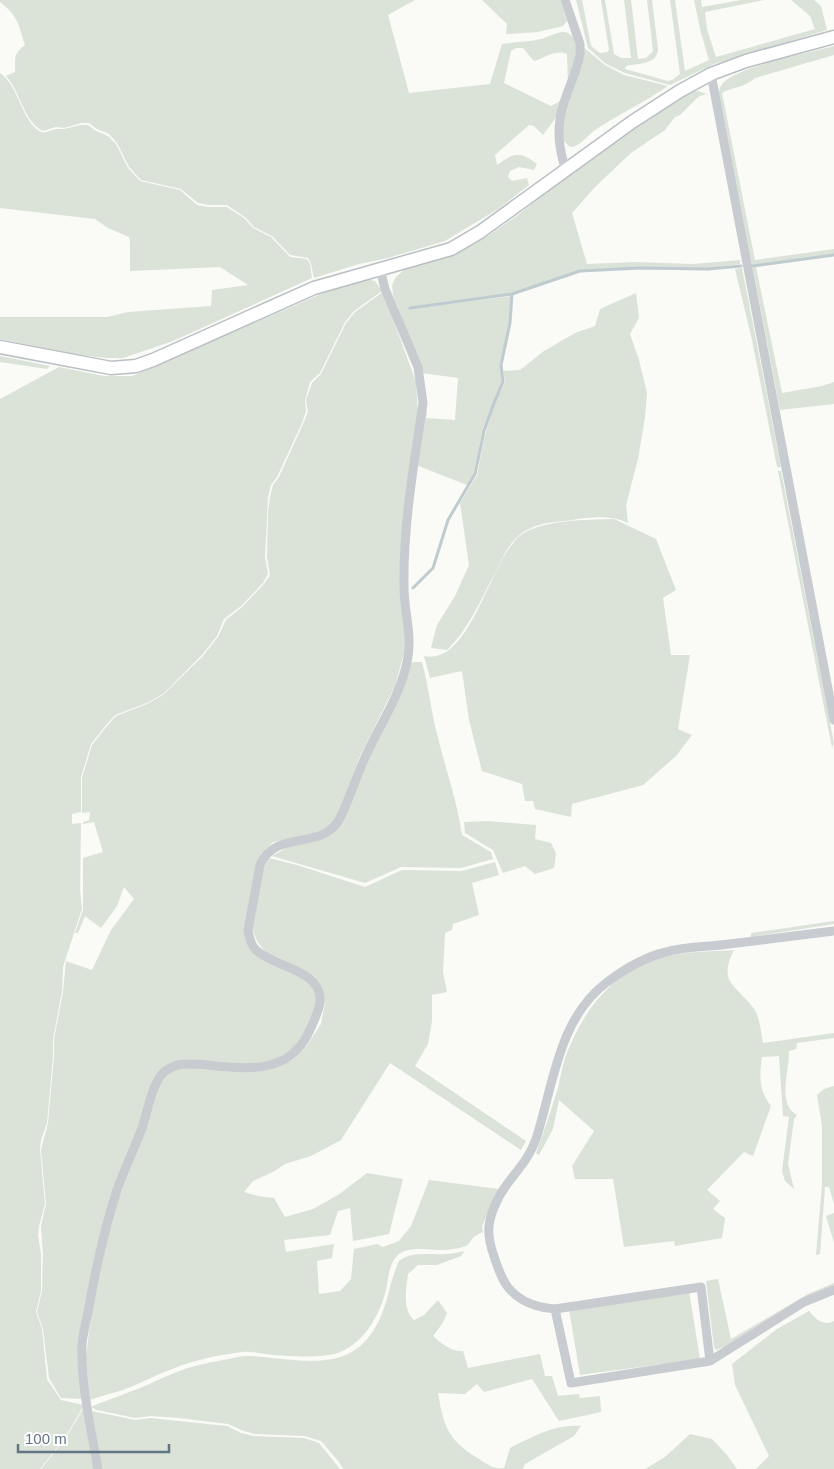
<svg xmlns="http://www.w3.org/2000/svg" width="834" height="1469" viewBox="0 0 834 1469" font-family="Arial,sans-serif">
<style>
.green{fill:#dbe2d8}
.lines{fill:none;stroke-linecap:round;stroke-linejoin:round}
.stream{stroke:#becbcf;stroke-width:3}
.secondary-casing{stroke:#b9bfc4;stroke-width:15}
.minor{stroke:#c8ccd0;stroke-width:9}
.secondary{stroke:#fff;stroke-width:12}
</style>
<rect width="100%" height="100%" fill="#fafaf7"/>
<!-- green -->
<path class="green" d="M0,0H415L388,15L409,93L490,84L502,44C515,42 529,42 541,39C548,37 557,32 563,32C586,34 572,72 568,84L567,54C556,49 545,58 534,61L523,48H516L511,51L504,83L551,106L564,99L557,116L543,135L534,126L529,125L495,155L497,165C514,153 519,150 537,164L534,170L519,167L510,171L508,177L512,181L527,178L529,185L498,209L445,241L388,258L359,264L314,278L311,264L308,258L290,255L272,236L254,227L246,218L227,205H208L198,203L181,189L141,180L129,167L117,143L109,134L97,129L89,123H81L64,128L56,127L43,131C23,121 21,92 6,76L15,72C16,58 12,55 25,45C18,24 19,17 0,2Z
M482,0H560L567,21L563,26L538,32L506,34L507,24Z
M576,0H582L591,46L600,53L607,52L609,50L601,0H605L614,54L621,58H631L624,0H631L638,59L646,58L653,51L647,0H652L658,49C657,65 639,63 626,66L625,69L668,81L672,80L680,74L670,0H675L685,71L709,60L701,33L694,0H701L702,7L741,0H764L705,12L707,29L716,57L815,29L810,16L791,0H814L821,6L827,30L714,64L670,85L625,73L606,64L588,48Z
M834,46V55L755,78C742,89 734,86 722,93L755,260L834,249V254L753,266L756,267L782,393L822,386L834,382V404L780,410L719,93C719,90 720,86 723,83C740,66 809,53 834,46Z
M583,47L605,65L624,75L668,86C645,102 619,114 595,130C587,136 579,147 570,147L562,139L560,128Z
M0,73C21,88 20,122 43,133L56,129H64L81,125H88L96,131L108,136L116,144L128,168L140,181L180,190L197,205L208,207H227L245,219L253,228L271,237L290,257L307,259L310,264L312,278L173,341L123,358H107L72,354L0,339V317H107L128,312L211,306L212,290L248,285L220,267L130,271V242L129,237L108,228L95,219L0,208Z
M694,91H698L707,94L700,96L696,99L680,115L675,117L665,130L631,153L595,187L572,213L587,264L635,262L693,264L740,260V264L709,268L593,269L581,271L512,293L409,307L410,309L511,296L509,323L500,365L502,382L483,429L473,476L467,485L416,465L423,410L427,411L426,418L455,420L458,378L422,373L393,295L392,285L396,277L405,269L459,252L488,236L518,215L570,172L665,106Z
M742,268L781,467H777L752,340L735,269Z
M366,279L375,281L382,291L354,311L345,322L320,373L310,382L305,400L306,411L302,423L277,477L271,485L268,497L265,557L268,574L263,583L241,606L224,619L217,636L202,655L163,694L147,703L115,715L106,725L91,744L81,777V812L72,814V824L81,823L80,890L82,909L63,967L62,991L53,1040V1057L47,1123L41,1140L40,1149L45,1204L39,1226L38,1235L41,1254V1291L36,1312L42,1329L47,1379L61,1400L84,1405L66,1436L40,1469H0V399L59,367L104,376H132L328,291Z
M383,292L416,382L418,415L413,441L405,636L404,653L395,686L359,758L341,808L329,829L307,835L273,842L261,854L256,866L245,930L266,959L304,980L311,986L316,995V1009L299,1045L272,1061L235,1065L185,1060L173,1062L167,1065L150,1092L87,1303L83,1399L61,1398L49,1378L43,1329L37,1312L42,1291L43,1254L41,1226L46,1204L41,1150L48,1123L54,1057V1040L63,992L66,961L92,970L111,930L134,899L124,887L117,906L101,928L85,916L78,933H75L83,910V858L103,852L94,822L83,824V822L89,820L90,812L82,813V778L92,745L107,726L116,716L147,704L163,695L203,656L218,637L226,620L242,607L264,584L270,575L267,557L268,512L270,497L273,485L279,477L303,424L308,412L306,400L312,383L321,374L346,323L355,312Z
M636,293L639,318L630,334L639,360L647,393L645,417L638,459L626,505L628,523C612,515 590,517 572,520C558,522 543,522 531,528C509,538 504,556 494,575C480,601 468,630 447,650L431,648L437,625L455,596L469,565L460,503L477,475L484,439L494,405L505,382L503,371L520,370L544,351L575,333L595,326L600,309Z
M0,356L50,366L47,369L0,362Z
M778,471H781L834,743L832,748Z
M614,519L656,539L676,590L663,598L671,655H690L678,729L692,735L676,756L643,785L572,804L571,817L535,809L533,801H525L522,784L482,771L469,720L462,671L430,678L424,656C471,667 490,558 521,535C543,519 588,520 614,519Z
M414,662H422C429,687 431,713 438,738C446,770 457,801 462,835L491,852L493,859L461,868L401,867L365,883L272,856L288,847L328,835L367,762L411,663Z
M487,821L536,825L535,839L551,843L556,853L554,868L535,874L525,866L503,873L493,850L465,833L464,822Z
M269,858L297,865L365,887L402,870L462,871L495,862L499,875L472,883L479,915L453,924L452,930L445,933L443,972L447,992L432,995V1021L428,1044L415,1066L526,1141L521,1150L390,1063L341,1140L311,1156L285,1164L273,1172L253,1181L244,1192L258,1196L274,1198L285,1217L313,1209L338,1195L367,1173L403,1179L389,1234L353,1241L350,1208L338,1211L330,1235L284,1240L286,1252L334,1244L332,1258L317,1261L319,1294L340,1291L351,1279L354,1249L377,1244L383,1247L399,1241L411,1226L429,1180L499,1189L482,1226L483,1232C470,1237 473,1241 466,1246C461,1248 453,1249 447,1250C432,1251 407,1244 396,1257C389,1265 388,1279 386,1290C380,1314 365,1342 340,1352C323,1359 291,1356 272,1355C263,1354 252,1351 242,1352C218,1355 194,1360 172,1369C155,1375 140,1384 123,1390C112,1393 101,1396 90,1400L86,1359L89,1331L100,1262L111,1218L148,1121L160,1083L164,1077L176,1068L278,1067L294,1059L305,1048L321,1024L325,1003L322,988L314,977L265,952L257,941L252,928L264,867Z
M834,921V924L751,937V933Z
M734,950C717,984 737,985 754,1009C760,1017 761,1033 763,1043L834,1033V1038L797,1043L796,1049L789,1051C790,1070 776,1104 797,1115L794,1119L788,1164L794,1189L785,1181L782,1171L789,1117L783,1116L779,1056L762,1057C759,1076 759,1091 771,1106L753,1156L744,1152L707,1190L720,1201L713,1209L725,1218L722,1238L675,1246L674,1241L624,1247L613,1179H575L572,1166L594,1131L559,1100L553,1129L539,1155L536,1153C544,1132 551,1110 558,1088C560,1078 562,1068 565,1058C582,1012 612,971 662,957C684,951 711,952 734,950Z
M834,1086V1204L829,1187H825L820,1254L816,1255L822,1185V1126L817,1095L824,1089Z
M834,1213V1243L826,1216Z
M465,1251L461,1256L437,1265H418L408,1274C406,1289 402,1309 414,1320L424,1315L438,1300L447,1313L442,1324L433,1336C441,1343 451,1352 463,1351L468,1368L540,1354L545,1376H552L558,1396L579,1394L580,1398L600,1396L601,1412L559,1421L532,1379L484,1392L477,1384L465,1394L438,1393C444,1428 448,1440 479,1459C488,1465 493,1469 504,1468L510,1448C532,1437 555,1424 581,1426L574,1436L525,1464L523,1469H343L339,1462L321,1441L304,1436L254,1434L241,1430L228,1424L179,1418L150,1416L135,1418L97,1410L91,1407C103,1401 115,1398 127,1393C142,1388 157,1380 172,1374C188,1367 206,1363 223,1360C231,1359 238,1356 246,1356C286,1356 338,1375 368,1338C388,1314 387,1287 399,1261C411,1251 430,1255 445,1254C451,1254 458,1252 465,1251Z
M718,1279L731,1339L808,1294L834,1283V1286L732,1344L716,1350L714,1347L706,1281Z
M689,1291L700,1359L580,1375L569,1309Z
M809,1311C816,1319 823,1327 834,1321V1469H756L769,1456L735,1385L732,1364L777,1329Z
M84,1407L95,1469H41L67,1436Z
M92,1411L135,1420L150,1418L227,1426L241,1433L254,1436L304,1438L319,1443L340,1469H102Z
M690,1434L712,1439L727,1455L737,1469H645L665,1457Z"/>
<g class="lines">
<!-- stream -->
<path class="stream" d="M753,266L834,255
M410,308L512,294L580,271L640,268L708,269L741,266
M413,588L433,568L448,520L475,474L484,431L494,403L503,382L501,365L510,323L512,294"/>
<defs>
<path id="secondary" d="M0,347L111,368L136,366L153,360L314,288L451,249L480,232L632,122L680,91L711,74L746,61L834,37"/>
</defs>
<!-- secondary casing -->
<use href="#secondary" class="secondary-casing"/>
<!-- minor -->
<path class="minor" d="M565,0L580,44V54C577,72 568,88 563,106C556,129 559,149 566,171
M711,74L834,720
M555,1309L571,1383L710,1361L804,1302L834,1290
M710,1361L701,1287L555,1309C531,1307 510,1297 501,1275C496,1263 490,1248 489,1235C487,1218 498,1196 508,1183C520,1167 529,1158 536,1139C553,1087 558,1019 606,983C623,970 645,957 666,952C686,946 709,947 729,944C764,940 799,935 834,931
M98,1469C91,1428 81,1387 82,1345C83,1331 88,1315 90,1301C97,1263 105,1227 117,1190C124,1170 133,1151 141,1131C147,1115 152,1082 164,1072C177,1061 193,1064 208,1065C246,1069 288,1074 308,1034C312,1025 319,1012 320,1002C323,970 273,967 256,950C251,945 249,937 248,930L260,865C276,828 323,852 340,818C349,800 355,780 363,762C377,729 400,697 407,662C413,637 404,612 404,587C403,525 414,464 423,403L418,367L385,289L380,268"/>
<!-- secondary -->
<use href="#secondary" class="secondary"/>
</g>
<!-- scale -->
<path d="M18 1444v8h151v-8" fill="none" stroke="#627585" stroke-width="2.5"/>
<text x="25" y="1444" font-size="15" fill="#627585" stroke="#ffffff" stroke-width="4" paint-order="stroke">100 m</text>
</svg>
